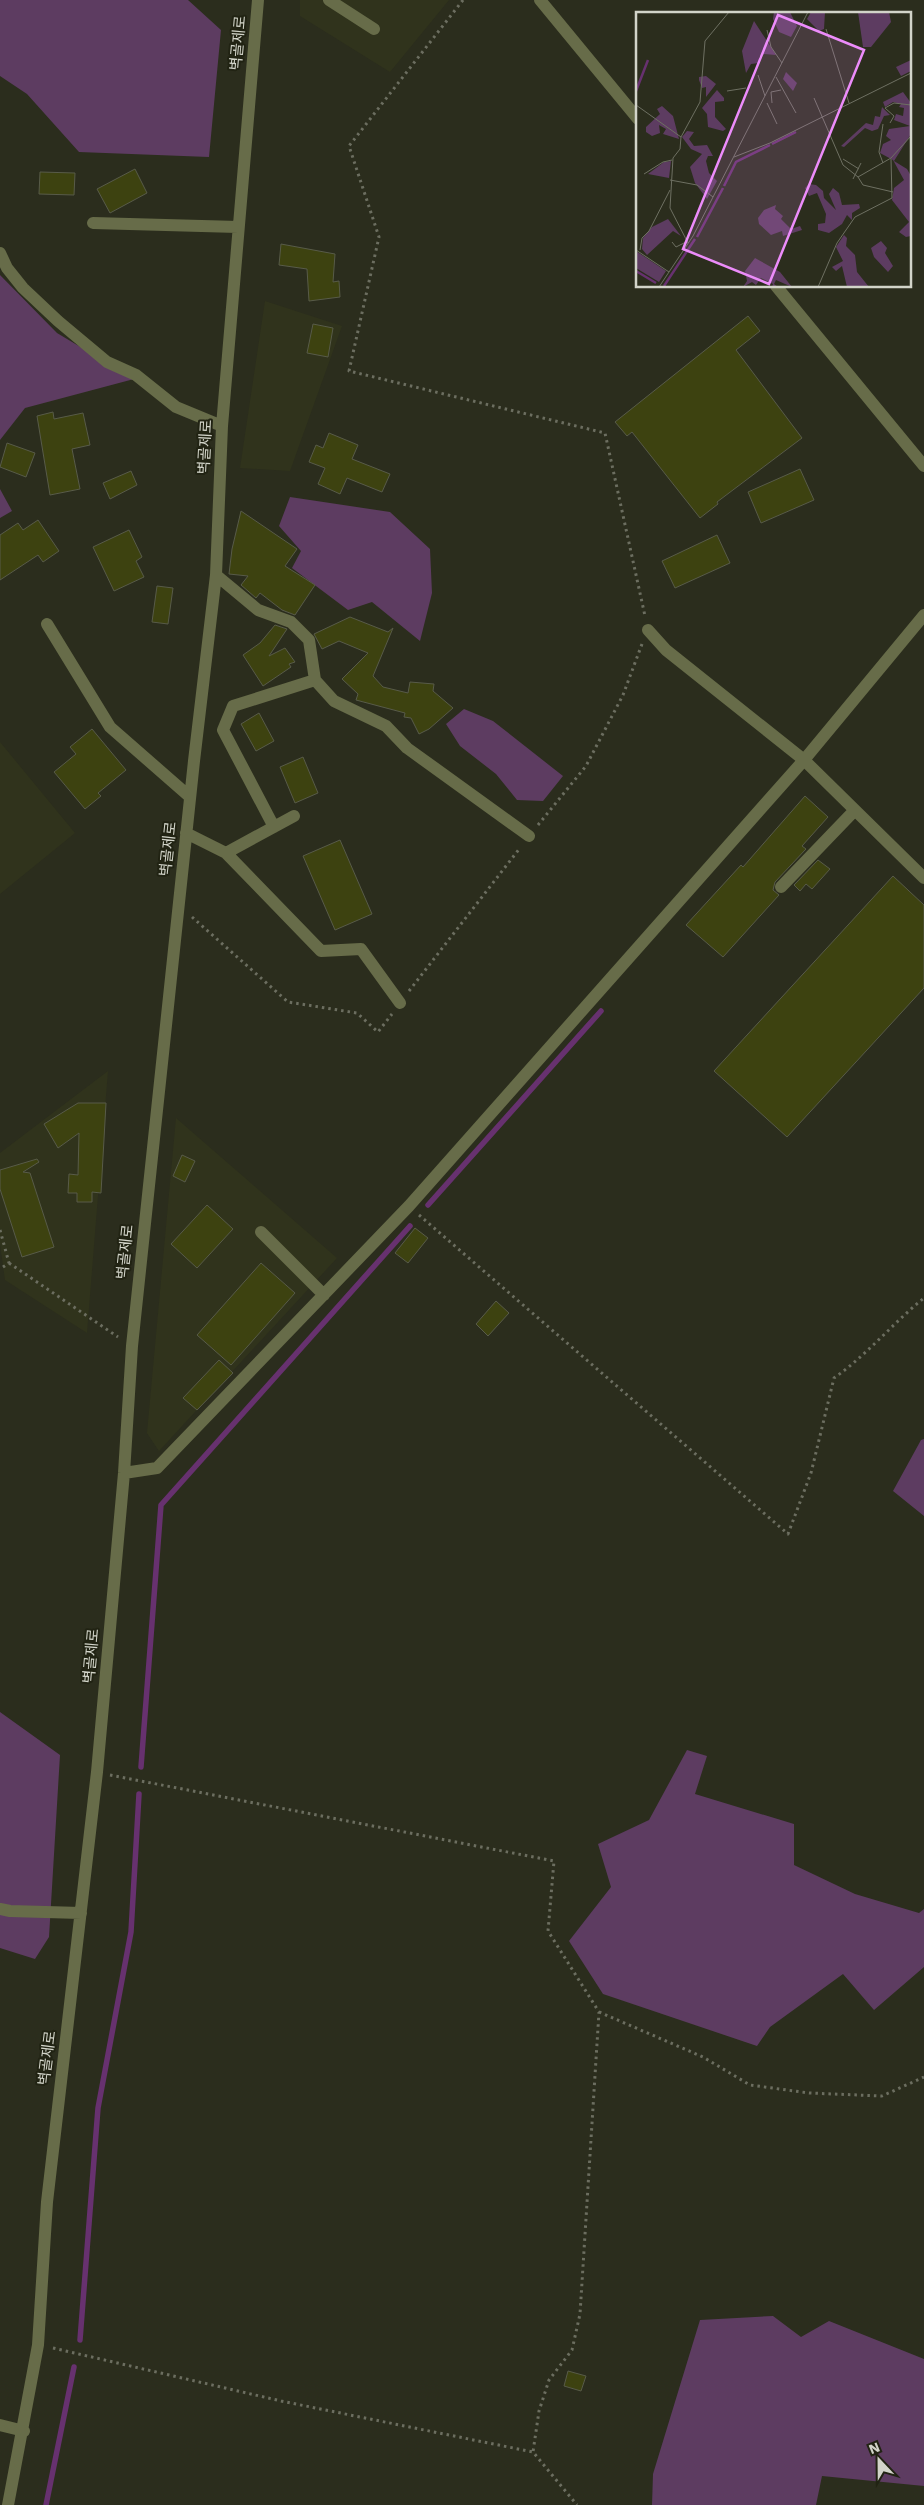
<svg xmlns="http://www.w3.org/2000/svg" width="924" height="2505" viewBox="0 0 924 2505" font-family="'Work Sans','Noto Sans KR',sans-serif">
<style>
.built{fill:#30331c}
.green{fill:#5d3c61}
.lines{fill:none;stroke-linecap:round;stroke-linejoin:round}
.stream{stroke:#67316f;stroke-width:5.5}
.building{fill:#3d4210;stroke:#585b49}
.path{stroke:#6c6e60;stroke-width:3;stroke-dasharray:2.5 4;stroke-linecap:butt}
.minor{stroke:#676c49;stroke-width:12}
.labels{text-anchor:middle;stroke-width:4;stroke-linejoin:round;paint-order:stroke}
.street-label{font-size:15px;fill:#d2d4c9;stroke:#212313}
.inset-river{fill:none;stroke:#67316f;stroke-width:2.5}
.inset-road{fill:none;stroke:#6e7062;stroke-width:1}
.view{fill:#ec8cfa;fill-opacity:0.15;stroke:#ec8cfa;stroke-width:2.5}
.inset-edge{fill:none;stroke:#d2d4c9;stroke-width:2.5}
</style>
<rect width="100%" height="100%" fill="#2b2d1d"/>
<!-- built -->
<path class="built" d="M300,0H449L390,72L300,16Z
M265,301L342,326L290,471L240,468Z
M0,742L75,833L0,894Z
M108,1071L87,1333L5,1280L0,1244V1153Z
M176,1118L337,1258L159,1451L147,1433Z"/>
<!-- green -->
<path class="green" d="M0,0H188L221,30L209,157L79,152L27,94L0,76Z
M0,275L57,333L134,379L25,408L0,440Z
M0,489L12,511L0,518Z
M290,497L390,512L430,549L432,593L420,641L372,602L348,610L292,568L301,551L279,526Z
M464,709L493,721L563,776L543,801L517,800L496,774L460,746L446,724Z
M924,1439V1516L893,1491L921,1440Z
M0,1712L60,1755L49,1937L35,1959L0,1948Z
M687,1750L707,1756L695,1794L794,1824V1865L855,1894L919,1913L924,1909V1967L874,2010L843,1974L770,2027L757,2046L603,1994L569,1941L611,1887L598,1844L649,1820Z
M773,2316L801,2337L829,2321L924,2359V2486L822,2476L816,2505H652L653,2474L700,2320Z"/>
<g class="lines">
<!-- stream -->
<path class="stream" d="M428,1205L601,1011
M141,1767L161,1505L410,1226
M80,2340L98,2108L131,1932L139,1794
M46,2505L74,2367"/>
</g>
<!-- building -->
<path class="building" d="M135,169L147,193L110,213L97,189Z
M40,172L75,173L74,195L39,194Z
M281,244L335,254L333,282L339,281L340,297L309,301L307,269L279,265Z
M748,316L760,331L736,350L802,438L717,502L718,504L700,518L632,432L627,436L615,422Z
M313,324L333,328L328,357L307,353Z
M53,412L54,419L83,413L90,445L72,449L80,489L50,495L37,416Z
M329,433L358,445L352,459L390,474L382,492L347,478L340,494L318,484L325,468L309,462L316,445L323,448Z
M7,443L35,453L26,477L0,467Z
M800,469L814,500L761,523L748,492Z
M131,471L137,485L110,499L103,483Z
M241,511L297,549L285,566L315,585L295,615L282,610L260,593L256,598L241,585L248,576L229,574L232,549Z
M38,520L59,551L43,562L38,555L0,580V535L18,523L23,530Z
M129,530L142,557L136,561L144,577L114,591L93,547Z
M717,535L730,563L675,588L662,561Z
M157,586L173,588L168,624L152,622Z
M350,617L388,632L393,628L373,676L383,687L408,693L410,682L434,684L433,691L453,708L429,729L419,734L411,718L404,717L405,713L356,700L358,694L342,679L368,653L339,641L322,649L314,634Z
M275,625L287,629L269,656L285,648L295,662L289,664L291,667L263,686L243,655L260,643Z
M259,713L274,741L256,751L241,724Z
M92,729L126,770L98,793L101,796L85,809L54,772L76,754L70,747Z
M303,757L318,793L295,803L280,767Z
M805,796L828,817L802,846L806,849L775,882L773,890L779,895L723,957L686,925L741,865L743,867Z
M340,840L372,914L335,930L303,856Z
M818,860L830,869L812,889L806,884L800,891L794,885Z
M893,876L924,905V988L787,1137L714,1071Z
M78,1103H106L101,1193L92,1192V1202H77V1193H68L69,1174L78,1175L79,1133L58,1148L44,1124Z
M182,1155L195,1161L185,1182L173,1176Z
M37,1159L39,1162L23,1172L30,1173L54,1247L22,1257L0,1189V1170Z
M207,1205L233,1229L197,1268L171,1244Z
M415,1228L428,1238L408,1263L395,1253Z
M261,1263L295,1293L231,1365L197,1335Z
M496,1301L509,1313L488,1336L476,1324Z
M219,1360L233,1373L197,1410L183,1398Z
M568,2371L586,2376L581,2391L564,2386Z"/>
<g class="lines">
<!-- path -->
<path class="path" d="M463,0L349,146L379,237L349,371L605,433L645,616
M538,825L586,766L623,695L642,644
M192,917L288,1002L357,1013L378,1032L392,1014
M409,991L520,848
M419,1215L788,1534L811,1473L834,1378C867,1355 893,1323 924,1298
M0,1230L9,1263L0,1269
M9,1263L118,1337
M110,1775L554,1861L548,1931L599,2012L580,2314L572,2350L549,2380L539,2411L533,2452L577,2505
M599,2012L703,2057L750,2085L809,2093L882,2096L924,2077
M53,2348L281,2401L533,2452"/>
<!-- minor -->
<path class="minor" d="M329,0L374,29
M540,0L638,119
M93,223L238,227
M0,253L7,268L23,288L58,321L107,362L136,375L176,407L222,426
M776,286L924,466
M216,575L258,610L291,622L309,640L315,680L334,701L386,726L407,748L529,836
M47,624L110,727L190,797
M648,630L666,650L804,760L924,878
M274,827L223,730L233,706L315,680
M186,833L226,853L294,816
M226,853L321,951L361,949L400,1003
M781,887L855,810
M261,1232L324,1295
M124,1473L157,1468L409,1206L804,760L924,615
M0,1909L10,1911L81,1913
M0,2425L24,2431
M8,2505L38,2345L47,2202L97,1772L124,1473L132,1346L194,761L216,575L222,426L258,0"/>
</g>
<g class="labels">
<!-- street labels -->
<g class="street-label">
<text transform="translate(238 43) rotate(-85)" y="5">벽골제로</text>
<text transform="translate(205 447) rotate(-87)" y="5">벽골제로</text>
<text transform="translate(168 849) rotate(-84)" y="5">벽골제로</text>
<text transform="translate(125 1252) rotate(-84)" y="5">벽골제로</text>
<text transform="translate(91 1656) rotate(-85)" y="5">벽골제로</text>
<text transform="translate(47 2058) rotate(-83)" y="5">벽골제로</text>
</g>
</g>
<!-- overview -->
<g transform="translate(636 12)">
<rect width="275" height="275" fill="#2b2d1d"/>
<path d="M138,0H154L161,14L155,25L143,20L137,7ZM175,0H189L188,17L183,19L171,7ZM222,0H253L255,10L235,35H227ZM118,9L140,43L128,42L123,45V51L115,52L110,61L106,39ZM275,48V59L265,64L260,55ZM150,60L161,71L157,79L147,67ZM70,64L80,72L70,85V75L66,76L63,68V65ZM81,78L88,86V89L79,90V105L90,117L87,119L72,115L71,102L66,96ZM267,80L275,91V122L258,149L271,157L275,164V224L270,225L263,220L273,210L256,188L258,176L268,168L257,148L244,141L247,132L255,128L250,124L253,117L274,114L258,108L260,102L267,104L268,96L263,95L265,92L257,90L249,95L247,90ZM26,94L37,104L43,127L27,122L30,117L23,113L24,121L16,124L10,120V115L24,102L21,97ZM246,95L254,103L248,104L242,117L236,119L229,116L208,135L205,134L230,111L237,113L239,104L244,105ZM51,119L58,120L53,127L58,134L71,133L77,144H72L70,149L73,161L81,169L71,187L59,171L54,155L66,142L55,137L46,125ZM35,149L33,166L12,162L28,150ZM173,172L180,173L187,179L188,186L200,198L193,182L197,176L203,181L206,193L223,192L224,196L216,201V208L211,203L206,212L193,221L182,218V212L189,211L190,202L181,181L173,184L169,176ZM140,193L139,197L147,204L145,207L155,217L164,214L166,218L147,224L146,219L135,223L123,212L122,206L128,198ZM32,207L45,224L37,219L11,243L6,237L7,226L16,215ZM208,223L211,226L210,234L219,243L221,260L233,275H211L206,254L200,259L196,255L207,249L200,235ZM245,229L251,236L249,241L257,254L252,260L238,245L235,236ZM0,239L30,259L23,270L0,256ZM119,246L144,260L156,275L140,268L138,272L142,275H136L137,272L125,266L120,273L116,270L107,275L111,269L109,259Z" fill="#5d3c61"/>
<path class="inset-river" d="M0,79L12,48M136,132L160,120M88,174L100,150L134,133M61,225L87,176M0,259L20,271M28,274L59,227"/>
<path class="inset-road" d="M190,17L213,91M131,18L135,35L146,51M122,63L129,84M140,65L160,101M91,79L110,76M178,86L207,153L222,165L255,146L275,124M131,91L141,112M136,91L135,80L145,78M0,93L45,125L44,137L37,146L34,196L52,231M254,111L258,104L249,96L258,91L275,93M45,125L64,90L69,29L93,0M98,145L134,131L275,61M207,147L223,157M247,151L243,140L247,112M8,162L27,150L36,148M222,165L227,173L257,180M217,167L225,151M34,168L61,173L77,185M36,230L40,235L50,230M0,238L33,260M4,238L6,226L13,219L34,178M23,275L57,224L172,0M182,275L201,231L219,205L256,186L255,147"/>
<path class="view" d="M142,3L228,38L133,272L47,237Z"/>
<rect width="275" height="275" class="inset-edge"/>
</g>
<!-- north arrow -->
<g transform="translate(879 2460) rotate(338)" stroke="#212313" stroke-width="4" paint-order="stroke">
<path d="M0-4L9 19L0 12L-9 19Z" fill="#d2d4c9"/>
<text y="-8" font-size="14" font-weight="bold" text-anchor="middle" fill="#d2d4c9">N</text>
</g>
</svg>
